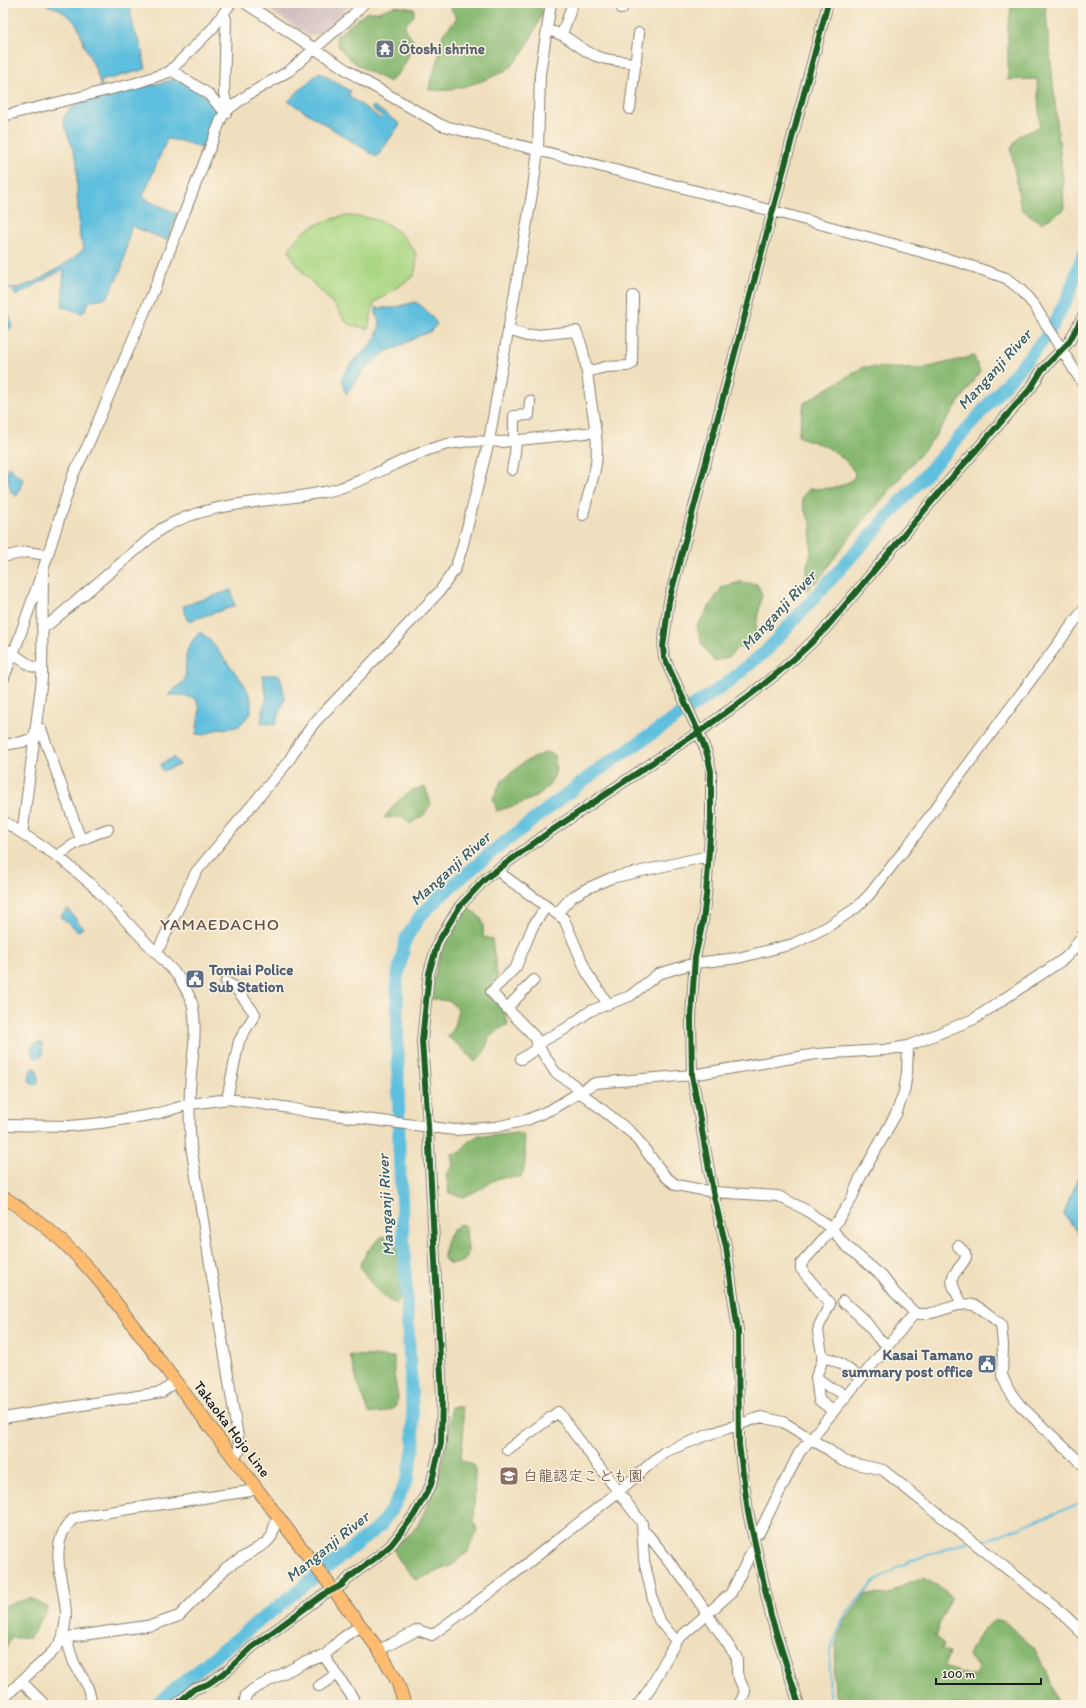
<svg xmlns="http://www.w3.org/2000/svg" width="1086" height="1708" viewBox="0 0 1086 1708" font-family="Itim,'Klee One',sans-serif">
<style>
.industrial{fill:#d2bfc0}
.green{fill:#aad783;stroke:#637a50}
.forest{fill:#87b871;stroke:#526a46}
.water{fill:#5fbfde;stroke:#3e6e7d}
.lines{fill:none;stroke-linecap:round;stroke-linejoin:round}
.stream{stroke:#5fbfde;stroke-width:2}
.river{stroke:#5fbfde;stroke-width:13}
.minor-casing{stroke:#867e6d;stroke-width:12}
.major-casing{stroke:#867e6d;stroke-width:14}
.minor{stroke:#fff;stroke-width:10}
.major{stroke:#febc70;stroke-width:12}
.cycleway-casing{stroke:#fcf5e5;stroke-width:8}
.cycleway{stroke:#1b5e20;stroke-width:6}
.labels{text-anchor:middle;stroke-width:3;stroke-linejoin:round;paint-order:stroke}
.worship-label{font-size:15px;font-weight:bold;fill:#5b616d;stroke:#fcf5e5;text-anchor:start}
.service-label{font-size:15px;font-weight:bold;fill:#4e5e75;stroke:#fcf5e5;text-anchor:start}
.street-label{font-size:15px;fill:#1c1c1c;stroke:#fcf5e5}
.education-label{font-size:15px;font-weight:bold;fill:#785e54;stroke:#fcf5e5;text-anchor:start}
.water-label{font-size:16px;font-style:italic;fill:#375d6a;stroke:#fcf5e5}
.quarter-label{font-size:17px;letter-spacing:1px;fill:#645249;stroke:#fcf5e5}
</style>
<rect width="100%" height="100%" fill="#fcf5e5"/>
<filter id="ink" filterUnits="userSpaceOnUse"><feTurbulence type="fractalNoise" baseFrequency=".025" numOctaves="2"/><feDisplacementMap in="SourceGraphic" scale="8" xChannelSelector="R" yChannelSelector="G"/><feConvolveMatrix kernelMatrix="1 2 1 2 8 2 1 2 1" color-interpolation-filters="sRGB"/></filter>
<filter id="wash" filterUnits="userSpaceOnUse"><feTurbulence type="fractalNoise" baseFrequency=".012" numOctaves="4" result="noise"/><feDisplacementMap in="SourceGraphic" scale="16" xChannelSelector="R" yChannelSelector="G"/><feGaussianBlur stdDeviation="0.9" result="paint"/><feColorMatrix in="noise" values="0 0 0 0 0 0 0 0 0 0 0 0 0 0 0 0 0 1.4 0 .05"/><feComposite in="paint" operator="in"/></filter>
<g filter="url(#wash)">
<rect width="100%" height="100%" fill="#f0dfbe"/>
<!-- industrial -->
<path class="industrial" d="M259,3H352L320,34L308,35Z"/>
<!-- green -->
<path class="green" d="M345,216C370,216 392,221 408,242C410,245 414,249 415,252C418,259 415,269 414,276L374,303L368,329L348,324C343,318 340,312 335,306C319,288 299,273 289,251C298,229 324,220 345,216Z"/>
<!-- forest -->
<path class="forest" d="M447,3H533L543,10C537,28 522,60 506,70C495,76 481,82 469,85C453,89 446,92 429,90L431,77L437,64L443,34L457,18Z
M1012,3H1045L1063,181L1064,210L1042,223L1021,209L1011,149L1019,136L1040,127L1037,79L1008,80V26Z
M396,6L414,9V16L405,25L406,31L413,40C410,57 403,70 390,82C373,74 351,64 340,48C337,45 337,40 336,36L367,12H378Z
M974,356L980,372L934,438L845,543L817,582L811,583L809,590L805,588L807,565L811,554V523L804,509L802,497L809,489C826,489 841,489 854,478L855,473C847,460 836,451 822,445C814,442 806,440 798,436L804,403L863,367L921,369Z
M740,582L757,584L762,594L756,627L758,639L747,647L737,648L729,657L714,661L702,645L697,626L722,587Z
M547,752L554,755C554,760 557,769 555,773C547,798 519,804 497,811L493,798L501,782L524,762Z
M425,787L431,804L424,815L410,824L402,817L384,818L397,802L412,790Z
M469,909C483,917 484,921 483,937L492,939L498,982L487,992L503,1009L508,1024L497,1031L489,1038L485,1051L475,1062L465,1051L447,1036L453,1030L458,1009L449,1001L431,999C436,962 442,936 469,909Z
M516,1133L523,1134C526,1149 527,1163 521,1177L498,1178L484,1187L464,1197L449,1193L446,1174L453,1166L451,1154L462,1152L468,1142L479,1135L490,1136Z
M460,1224L466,1226C465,1245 478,1265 448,1264L444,1258C445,1242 447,1234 460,1224Z
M391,1236L396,1243L399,1261L400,1297L396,1304C379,1297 369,1281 360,1266L367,1251L381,1237Z
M350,1355L394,1357V1374L398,1398L395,1408L382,1413H369L356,1378Z
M451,1407H462L464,1426L461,1460L475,1466L474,1521L477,1530L467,1553L451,1566L416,1580L400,1562L392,1546C398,1542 407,1538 412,1532C418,1526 422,1516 426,1508C441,1476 449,1443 451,1407Z
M923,1578L942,1588L952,1598L942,1617L935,1637L944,1644L942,1649L949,1653L944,1667L974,1677L978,1667L968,1655C974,1640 983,1630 995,1619L1006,1623L1034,1648L1047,1673L1059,1705H842L835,1695L834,1674L836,1644L845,1620L866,1594L887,1595L907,1583Z
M31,1598L48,1608L30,1638H11L3,1652V1606Z"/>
<!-- water -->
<path class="water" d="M45,3H129L134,30L140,43L146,69L101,81L104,96L173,80L174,76L208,98L217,110L204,149L181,141L167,139L143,196L149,201L178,214L167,240L131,226L122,268L108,296C103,300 96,298 91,301C86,304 87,309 83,313L62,307L64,269L16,296L13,292L15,289H4L5,292L3,293V288C9,287 16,289 21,287C36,283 75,260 84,248L80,239L77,194V161L63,121C65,106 88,100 101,97C101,78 93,63 85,47C81,36 80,27 72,19C68,16 63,12 59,9C54,7 49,7 45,3Z
M319,72L350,91L349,96L381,119L383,117L371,108L374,106L400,124L377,157L288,101Z
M3,294L12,325L3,338Z
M415,302C423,305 432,317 437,324L431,331L417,337L398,347L387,351L365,369L346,394L342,378L353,361L370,346L376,337L380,324L376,314V308H393Z
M8,467L23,479L17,496L13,494L11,492L6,471Z
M231,590L235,606L189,621L187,620L183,606Z
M200,632L209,639L244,684L251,698V713L239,726L228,729L220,728L204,735L196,734L200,709L196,699L182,695H168L185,680C187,657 182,650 200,632Z
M262,675H280L285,698L275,725L261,723C263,716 262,705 267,699Z
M173,757L179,765L163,771L160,765Z
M68,909L83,928L78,931L61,917L62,914Z
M36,1043H42L43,1055L36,1058L30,1050Z
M33,1068L36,1069L38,1076V1083L34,1085L29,1081L30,1072Z
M1083,1162V1239L1064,1214Z"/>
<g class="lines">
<!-- stream -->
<path class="stream" d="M977,1541L987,1540L1083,1502
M829,1705L830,1651L845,1615L875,1581L900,1566L916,1559L967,1542"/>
<!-- river -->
<path class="river" d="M156,1705L216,1655L380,1526L395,1504L408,1478L414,1445L399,1150L397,979L406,938L420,916L448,889L492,852L594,773L726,684L767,650L973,422L1047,336L1068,297L1083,254"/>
</g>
</g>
<g filter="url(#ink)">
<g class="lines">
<defs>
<path id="minor" d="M245,3L359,78L441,125L773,211L962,263L1006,278L1021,290L1034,305L1083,384
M622,9V3
M547,30C568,34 577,48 596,56C608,61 622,61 636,63
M562,34L573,3
M171,70L207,93L226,113
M221,107L226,101L224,93L226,19L223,15
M630,109L639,33
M3,116L136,83L169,72L212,29L231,3
M509,330L527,336L576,331C585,350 587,373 590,394C593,416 599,441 596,464C593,481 587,498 583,515
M587,372L605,367L627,366L632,364L633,296
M489,441L501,442L595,432
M514,441V416L529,415L530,401
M512,470L515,454L516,440
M3,557L26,552L48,555
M42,628L48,625L161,529C206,502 263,503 313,494C322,492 332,491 340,488C393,471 429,436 489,442
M3,647L31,666L42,669
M3,680L18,641L40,578
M37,730L41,729L81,840
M3,745L22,742L36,737
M3,821L60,858L92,885L178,976C184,986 191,996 193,1007C197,1030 193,1052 191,1075C189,1098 189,1122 191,1146L240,1450L233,1457
M21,831L23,828L42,678L43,570L73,475L87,447L156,285L222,117L230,108L249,94L289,71L350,18L364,3
M58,856C73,843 89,836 108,829
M498,869L504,876L564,919L587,973L608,1004
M546,907L533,926L516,967L491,992L535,1037L539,1047L555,1072L574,1085L580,1092L633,1134L665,1176L676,1185L713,1192L778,1196L806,1210L832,1229L844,1244L882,1276L895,1293L915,1313C935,1319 957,1298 976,1306C985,1310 993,1319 1001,1324L1003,1345L1002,1375L1008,1389L1020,1405L1083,1465
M557,913L572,897L586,889L611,878L708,856
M155,952L160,946L196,872L288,762L302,739L316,721L439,592L455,569L462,548L489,441L533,188L538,150L540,74L551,3
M226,982L235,987L255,1014L239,1041L227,1099
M507,1008L534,980
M537,1044L565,1029L590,1011L630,996L658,974L695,963L738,958L793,944L827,927L856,908L869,895L909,844L1083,610
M521,1059L539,1047
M3,1125L70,1126L101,1123L156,1114L190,1104L229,1099L290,1108L309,1112L455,1130L496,1127L527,1120L552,1109L595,1083L692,1075L816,1054L884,1050L908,1046L974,1019L1064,959L1071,952L1083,934
M958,1246L965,1253L966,1257C964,1263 959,1267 955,1273C947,1283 959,1295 962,1305
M843,1301L866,1322L878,1338L888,1345
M822,1358C836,1357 850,1371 860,1378
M816,1377L829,1387L837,1390L845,1396
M833,1411L819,1400L816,1377L823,1359L818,1332L819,1326L830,1304L801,1269V1264L832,1229L851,1200L860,1178L896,1114L904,1092L907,1073L908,1046
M3,1418L162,1392L176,1381
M507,1450L558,1412L642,1523L644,1560L656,1613L659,1620L676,1641
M643,1532L646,1533L649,1536L687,1584L737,1658V1674L745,1692L739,1705
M753,1534L759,1533L799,1453L915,1313
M62,1638L153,1625L179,1616L227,1567L266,1543L272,1536L275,1523L280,1518
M66,1638L74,1663L87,1685L91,1699
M379,1650L418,1630L432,1635L496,1588L618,1492L664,1452L713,1433L761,1417L783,1422L829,1450L843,1461L883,1470L1061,1612L1077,1627L1083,1636
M324,1656L353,1698V1705
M21,1681L45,1705
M319,1686L337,1674
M3,1701C15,1682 59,1653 63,1636C64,1629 66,1621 66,1614C65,1584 46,1545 72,1520C76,1517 84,1516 89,1515L250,1491L257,1488
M176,1705L194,1689L208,1684L228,1670L251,1648L323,1595L342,1585L351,1576L378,1556L391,1545L414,1515L431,1485L441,1443L442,1396L428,1126L422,1041L429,973L438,942L460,906L486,878L548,833L686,740C699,733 709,725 721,716C758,690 795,661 826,628L949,481L1031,388L1042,370L1069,342L1083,316
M244,1705L246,1695L252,1690L303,1663L324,1656L341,1639L361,1625
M638,1705L651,1687L676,1641L731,1593L752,1551L755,1549
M799,1705L771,1616L748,1512L739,1445L738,1331L726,1247L713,1192L692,1075L691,1018L695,957L703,921L706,895L711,819V771L707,754L699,733L664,657L663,647L669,601L828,3"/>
<path id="major" d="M3,1197C42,1220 73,1249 101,1283L379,1650L397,1681L405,1705"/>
</defs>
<!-- minor casing -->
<use href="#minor" class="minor-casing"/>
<!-- major casing -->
<use href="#major" class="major-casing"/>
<!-- minor -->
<use href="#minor" class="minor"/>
<!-- major -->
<use href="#major" class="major"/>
<defs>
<path id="cycleway" d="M176,1705L194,1689L208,1684L228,1670L251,1648L323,1595L342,1585L351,1576L378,1556L391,1545L414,1515L431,1485L441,1443L442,1396L428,1126L422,1041L429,973L438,942L460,906L486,878L548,833L686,740C699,733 709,725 721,716C758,690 795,661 826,628L949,481L1031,388L1042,370L1069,342L1083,316
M799,1705L771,1616L748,1512L739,1445L738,1331L726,1247L713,1192L692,1075L691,1018L695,957L703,921L706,895L711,819V771L707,754L699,733L664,657L663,647L669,601L828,3"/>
</defs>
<!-- cycleway casing -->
<use href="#cycleway" class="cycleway-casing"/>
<!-- cycleway -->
<use href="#cycleway" class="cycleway"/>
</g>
</g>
<!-- icons -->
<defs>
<symbol id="temple-square" viewBox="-11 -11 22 22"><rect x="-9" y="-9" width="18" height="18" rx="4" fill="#6b7280" stroke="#fcf5e5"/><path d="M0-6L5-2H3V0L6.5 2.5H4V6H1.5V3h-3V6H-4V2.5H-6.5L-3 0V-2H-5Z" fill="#fff"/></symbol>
<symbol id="civic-square" viewBox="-11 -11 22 22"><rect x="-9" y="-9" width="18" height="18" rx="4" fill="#5c6f8a" stroke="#fcf5e5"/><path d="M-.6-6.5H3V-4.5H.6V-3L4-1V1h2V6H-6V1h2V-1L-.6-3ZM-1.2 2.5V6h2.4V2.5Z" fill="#fff"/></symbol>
<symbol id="school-square" viewBox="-11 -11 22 22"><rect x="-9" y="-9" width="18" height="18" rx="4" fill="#8d6e63" stroke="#fcf5e5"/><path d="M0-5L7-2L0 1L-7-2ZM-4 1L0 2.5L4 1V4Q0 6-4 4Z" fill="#fff"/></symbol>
</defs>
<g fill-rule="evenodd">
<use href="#temple-square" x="374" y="38" width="22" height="22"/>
<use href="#civic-square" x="184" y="968" width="22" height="22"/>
<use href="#civic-square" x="976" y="1353" width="22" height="22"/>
<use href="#school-square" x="498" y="1465" width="22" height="22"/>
</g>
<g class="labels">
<!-- worship labels -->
<g class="worship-label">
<text x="399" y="54">Ōtoshi shrine</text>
</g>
<!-- service labels -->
<g class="service-label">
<text x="209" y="975">Tomiai Police<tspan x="209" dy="17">Sub Station</tspan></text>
<text x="973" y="1360" text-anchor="end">Kasai Tamano<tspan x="973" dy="17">summary post office</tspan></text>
</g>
<!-- street labels -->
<g class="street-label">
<text transform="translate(232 1429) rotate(53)" y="5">Takaoka Hojo Line</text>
</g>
<!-- education labels -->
<g class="education-label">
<text x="523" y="1481">白龍認定こども園</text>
</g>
<!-- water labels -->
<g class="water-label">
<text transform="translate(994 369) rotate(-48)" y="6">Manganji River</text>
<text transform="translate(778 610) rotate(-47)" y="6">Manganji River</text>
<text transform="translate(450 868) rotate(-42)" y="6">Manganji River</text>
<text transform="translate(385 1205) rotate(-93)" y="6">Manganji River</text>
<text transform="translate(327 1546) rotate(-39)" y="6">Manganji River</text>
</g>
<!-- quarter labels -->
<g class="quarter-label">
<text x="220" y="930">YAMAEDACHO</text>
</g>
</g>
<!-- margin -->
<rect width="1086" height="1708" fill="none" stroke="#fcf5e5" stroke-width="16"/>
<!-- scale -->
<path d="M936 1678v6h105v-6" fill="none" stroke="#1c1c1c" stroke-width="2"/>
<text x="942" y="1678" font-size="12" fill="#1c1c1c" stroke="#fcf5e5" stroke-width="3" paint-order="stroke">100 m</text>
</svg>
